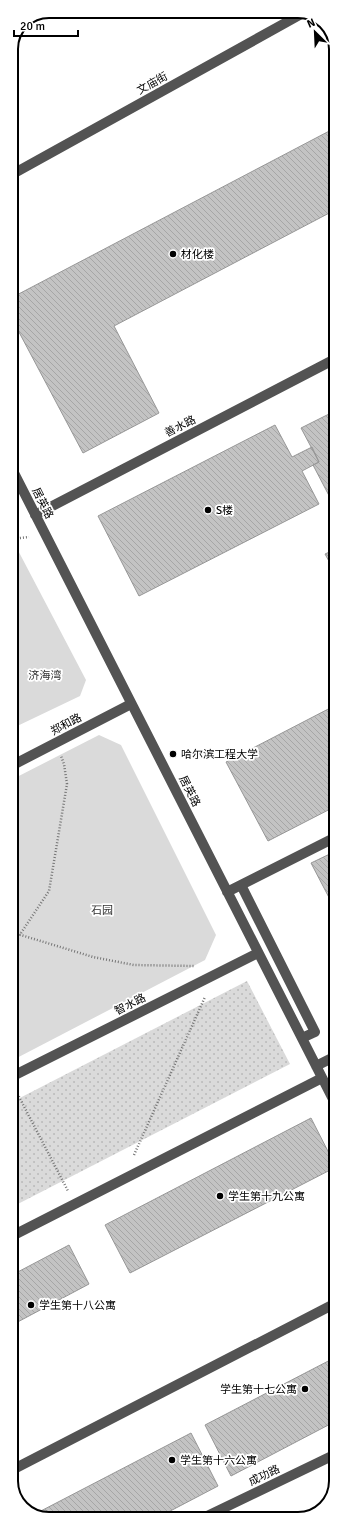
<svg xmlns="http://www.w3.org/2000/svg" width="347" height="1530" viewBox="0 0 347 1530" font-family="Signika,'Noto Sans SC',sans-serif">
<style>
.grass{fill:url(#grass-dots)}
.green{fill:#dadada}
.building{fill:url(#building-back-hatch);stroke:#979797}
.lines{fill:none;stroke-linecap:round;stroke-linejoin:round}
.path{stroke:#757575;stroke-width:2.5;stroke-dasharray:1 2;stroke-linecap:butt}
.minor{stroke:#535353;stroke-width:10}
.poi-dot{fill:#000;stroke:#fff;stroke-width:1.5}
.labels{text-anchor:middle;stroke-width:3.5;stroke-linejoin:round;paint-order:stroke}
.street-label{font-size:11px;fill:#000;stroke:#fff}
.poi-label{font-size:11px;fill:#000;stroke:#fff;text-anchor:start}
.park-label{font-size:11px;fill:#313131;stroke:#fff}
.rim{fill:none;stroke:#000;stroke-width:2}
</style>
<defs>
<pattern id="grass-dots" width="8" height="8" patternUnits="userSpaceOnUse"><rect width="8" height="8" fill="#dadada"/><path d="M2 2h.1M6 6h.1" fill="none" stroke="#b9b9b9" stroke-width="1.8" stroke-linecap="round"/></pattern>
<pattern id="building-back-hatch" width="6" height="6" patternUnits="userSpaceOnUse"><rect width="6" height="6" fill="#c3c3c3"/><path d="M-1 5l2 2M0 0l6 6M5-1l2 2" fill="none" stroke="#a6a6a6"/></pattern>
</defs>
<rect width="100%" height="100%" fill="#fff"/>
<!-- grass -->
<path class="grass" d="M247,981L290,1064L12,1207V1102Z"/>
<!-- green -->
<path class="green" d="M11,537L86,680L80,696L11,729Z
M99,735L121,745L216,935L205,960L11,1061V780Z"/>
<!-- building -->
<path class="building" d="M335,128V210L114,326L159,413L83,453L11,317V298Z
M335,411L336,509L313,465L319,462L301,428Z
M275,425L292,457L312,447L319,462L302,471L319,504L139,596L98,516Z
M336,549V574L325,554Z
M336,705V806L268,841L226,762Z
M336,851V911L311,863Z
M311,1118L336,1167L130,1273L105,1225Z
M69,1245L89,1284L12,1325V1275Z
M336,1357V1421L231,1476L205,1425Z
M191,1433L218,1486L155,1519H44L35,1514Z"/>
<g class="lines">
<!-- path -->
<path class="path" d="M11,539L29,537
M11,932L93,957L134,965L194,966
M11,948L49,891L67,784L64,764L61,756
M16,1091L68,1191
M134,1155L205,997"/>
<!-- minor -->
<path class="minor" d="M11,175L305,12
M11,467L336,1105
M35,515L335,359
M11,766L131,704
M241,885L315,1032L302,1038
M227,892L336,837
M316,1066L336,1056
M11,1077L258,953
M12,1236L322,1078
M12,1470L336,1303
M203,1518L336,1454"/>
</g>
<!-- markers -->
<g class="poi-dot">
<circle cx="173" cy="254" r="4"/>
<circle cx="208" cy="510" r="4"/>
<circle cx="173" cy="754" r="4"/>
<circle cx="220" cy="1196" r="4"/>
<circle cx="31" cy="1305" r="4"/>
<circle cx="305" cy="1389" r="4"/>
<circle cx="172" cy="1460" r="4"/>
</g>
<g class="labels">
<!-- street labels -->
<g class="street-label">
<text transform="translate(152 83) rotate(-29)" y="4">文庙街</text>
<text transform="translate(180 426) rotate(-27)" y="4">善水路</text>
<text transform="translate(43 503) rotate(63)" y="4">居英路</text>
<text transform="translate(66 724) rotate(-28)" y="4">郑和路</text>
<text transform="translate(190 791) rotate(63)" y="4">居英路</text>
<text transform="translate(130 1004) rotate(-27)" y="4">智水路</text>
<text transform="translate(264 1475) rotate(-26)" y="4">成功路</text>
</g>
<!-- poi labels -->
<g class="poi-label">
<text x="181" y="258">材化楼</text>
<text x="216" y="514">S楼</text>
<text x="181" y="758">哈尔滨工程大学</text>
<text x="228" y="1200">学生第十九公寓</text>
<text x="39" y="1309">学生第十八公寓</text>
<text x="297" y="1393" text-anchor="end">学生第十七公寓</text>
<text x="180" y="1464">学生第十六公寓</text>
</g>
<!-- park labels -->
<g class="park-label">
<text x="45" y="679">济海湾</text>
<text x="102" y="914">石园</text>
</g>
</g>
<!-- crop -->
<path d="M0 0H347V1530H0ZM49 18H298A31 31 0 0 1 329 49V1481A31 31 0 0 1 298 1512H49A31 31 0 0 1 18 1481V49A31 31 0 0 1 49 18Z" fill="#fff" fill-rule="evenodd"/>
<path class="rim" d="M49 18H298A31 31 0 0 1 329 49V1481A31 31 0 0 1 298 1512H49A31 31 0 0 1 18 1481V49A31 31 0 0 1 49 18Z"/>
<!-- north arrow -->
<g transform="translate(315 32) rotate(336)" stroke="#ffffff" stroke-width="3" paint-order="stroke">
<path d="M0-3L7 15L0 10L-7 15Z" fill="#000000"/>
<text y="-6" font-size="11" font-weight="bold" text-anchor="middle" fill="#000000">N</text>
</g>
<!-- scale -->
<path d="M14 30v6h64v-6" fill="none" stroke="#000000" stroke-width="2"/>
<text x="20" y="30" font-size="12" fill="#000000" stroke="#ffffff" stroke-width="3" paint-order="stroke">20 m</text>
</svg>
